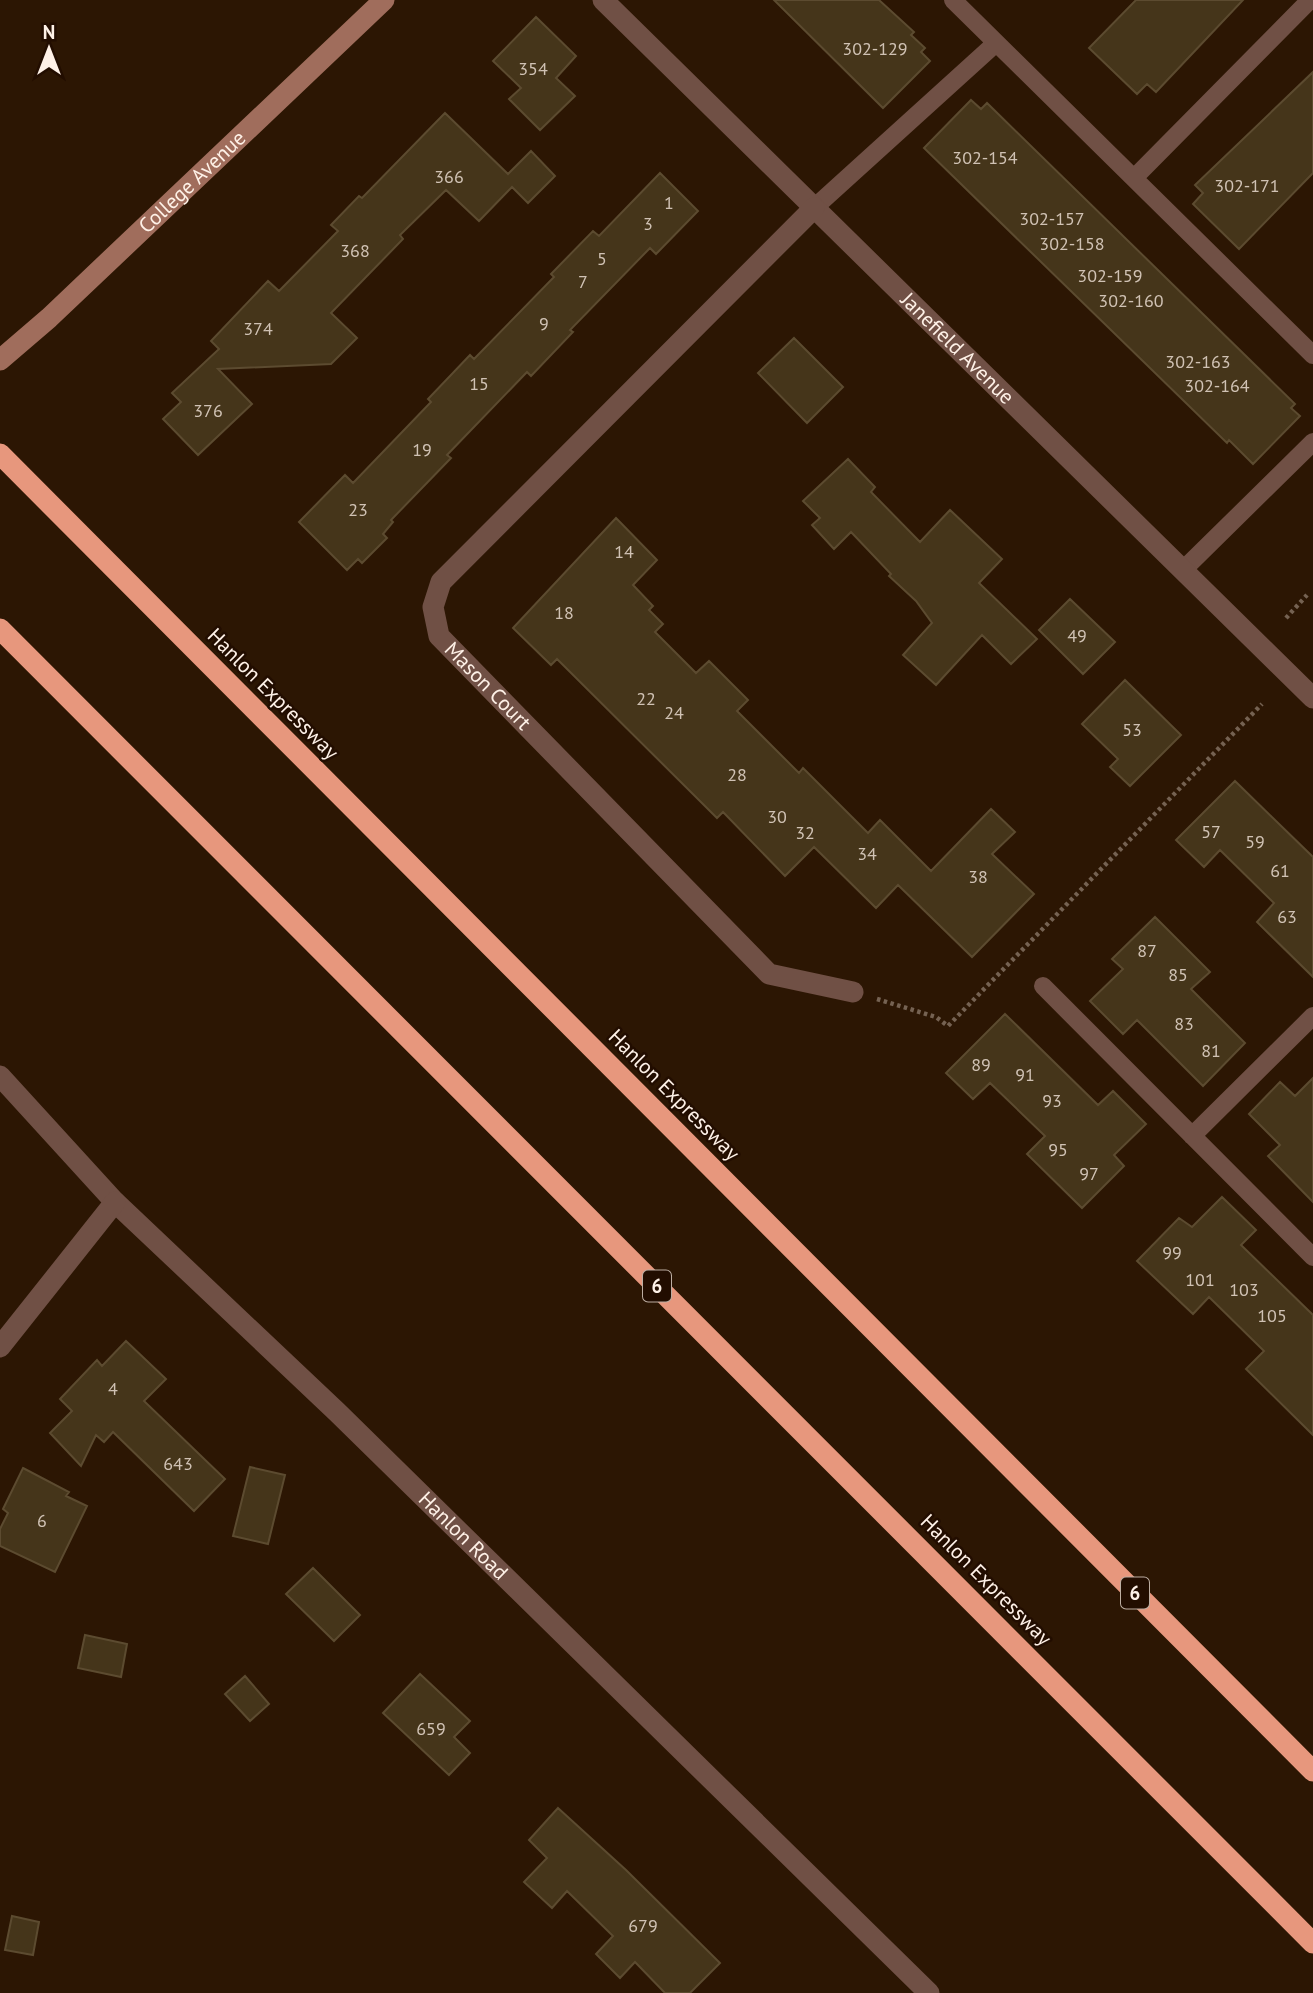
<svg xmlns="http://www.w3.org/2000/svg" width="1313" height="1993" viewBox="0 0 1313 1993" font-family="'PT Sans',sans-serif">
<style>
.building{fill:#45351a;stroke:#5c4b30;stroke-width:2}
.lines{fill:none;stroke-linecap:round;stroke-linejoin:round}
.path{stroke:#756252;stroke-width:4.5;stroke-dasharray:3.5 3.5;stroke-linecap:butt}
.lane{stroke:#705045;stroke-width:18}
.street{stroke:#705045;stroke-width:21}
.secondary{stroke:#a06d5c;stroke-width:21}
.highway{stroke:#e7977d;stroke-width:21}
.labels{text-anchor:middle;stroke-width:5;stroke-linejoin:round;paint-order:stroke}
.number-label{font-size:18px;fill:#d0c2b4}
.shield{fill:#220d00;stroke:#bcada2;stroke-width:2}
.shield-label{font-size:19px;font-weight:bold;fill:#fef1e7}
.street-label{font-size:21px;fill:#fef1e7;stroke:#220d00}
</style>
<rect width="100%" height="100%" fill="#2c1603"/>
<!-- building -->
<path class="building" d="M774,0H879L914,32L911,35L925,48L921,52L930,61L883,108Z
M1136,0H1243L1156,92L1147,84L1137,94L1089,48Z
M536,17L576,56L556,78L575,96L540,130L509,99L521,88L493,61Z
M1313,72V173L1239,249L1193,204L1203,193L1195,185Z
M971,100L981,109L987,103L1295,404L1291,408L1300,416L1253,464L1229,440L1227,443L924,148Z
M445,113L508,174L531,151L555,176L528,203L512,187L479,221L446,190L400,235L403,239L331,313L357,338L331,364L218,369L252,404L198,455L163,419L181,402L172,393L219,349L211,341L268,281L279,291L338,231L331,225L359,196L362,198Z
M660,173L698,211L656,254L650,248L570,330L573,332L531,376L527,372L447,455L451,458L391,520L393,522L383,534L387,538L362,563L358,559L347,570L299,522L345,475L353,483L431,402L428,399L450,376L470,355L474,359L554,277L551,274L593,231L599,236Z
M794,338L843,387L807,423L758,373Z
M848,459L875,487L871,492L920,542L950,510L1002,559L979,583L1037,639L1011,664L982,635L936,685L903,655L932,623L916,601L889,576L891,574L851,532L834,549L812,525L820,518L803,501Z
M616,518L657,560L633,585L653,606L649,610L663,624L655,632L696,673L709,661L748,700L737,711L799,773L803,768L868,833L880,820L931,871L991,809L1015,832L992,854L1034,894L972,957L898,885L876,908L814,847L785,876L723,812L717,818L557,659L551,665L513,628Z
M1070,599L1115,642L1083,674L1039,630Z
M1125,680L1181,735L1130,786L1110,767L1118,759L1082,724Z
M1235,781L1313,857V977L1257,922L1274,903L1220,850L1204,867L1176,840Z
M1155,917L1210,972L1191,989L1245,1043L1203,1086L1137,1020L1123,1034L1090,1001L1123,969L1112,959Z
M1005,1014L1098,1105L1113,1091L1146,1124L1114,1155L1124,1166L1082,1208L1027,1154L1045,1136L990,1083L973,1099L946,1073Z
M1313,1078V1202L1268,1156L1280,1145L1249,1114L1280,1082L1295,1096Z
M1222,1197L1256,1230L1241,1245L1313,1315V1435L1246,1369L1264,1351L1209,1297L1193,1314L1137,1261L1179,1218L1192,1227Z
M126,1341L166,1379L144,1401L225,1479L194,1511L113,1432L104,1442L96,1435L81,1466L50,1433L72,1411L60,1399L97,1360L102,1366Z
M250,1467L285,1475L268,1544L233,1536Z
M23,1468L69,1492L66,1496L87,1506L55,1572L0,1546V1529L8,1513L3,1509Z
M313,1568L360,1615L334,1641L286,1594Z
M85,1635L127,1644L121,1677L78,1668Z
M420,1674L470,1721L454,1737L470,1753L449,1775L383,1713Z
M245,1676L269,1704L250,1721L225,1694Z
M558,1808L626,1870L720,1963L690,1993H665L635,1962L620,1978L596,1954L613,1936L567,1891L552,1908L524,1882L547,1858L529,1840Z
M12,1916L39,1922L33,1955L5,1950Z"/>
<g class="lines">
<!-- path -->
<path class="path" d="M1286,618L1307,595
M877,999L936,1017L948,1026L1262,704"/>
<!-- lane -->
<path class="lane" d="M953,0L1313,355
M1135,177L1310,0
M814,208L996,43
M1183,570L1313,442
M1043,986L1313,1257
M1192,1136L1313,1016"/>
<!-- street -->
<g class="street">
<path id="s1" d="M603,0L1313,698"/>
<path id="s2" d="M814,208L441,582L433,607L439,636L769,974L853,992"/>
<path id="s3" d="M0,1076L115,1202L337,1412L929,1993"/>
<path d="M0,1347L115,1202"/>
</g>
<!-- secondary -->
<path class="secondary" id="s4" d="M0,360L49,318L384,0"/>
<!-- highway -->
<path class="highway" d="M0,454L1313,1771
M0,629L1313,1943"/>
</g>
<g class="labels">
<!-- number labels -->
<g class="number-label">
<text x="875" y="55">302-129</text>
<text x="533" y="75">354</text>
<text x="985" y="164">302-154</text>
<text x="449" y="183">366</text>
<text x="1247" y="192">302-171</text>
<text x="669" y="209">1</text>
<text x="1052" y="225">302-157</text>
<text x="648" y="230">3</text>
<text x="1072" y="250">302-158</text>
<text x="355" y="257">368</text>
<text x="602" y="265">5</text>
<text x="1110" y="282">302-159</text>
<text x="583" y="288">7</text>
<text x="1131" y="307">302-160</text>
<text x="544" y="330">9</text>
<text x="258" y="335">374</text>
<text x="1198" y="368">302-163</text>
<text x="479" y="390">15</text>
<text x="1217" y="392">302-164</text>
<text x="208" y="417">376</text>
<text x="422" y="456">19</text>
<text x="358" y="516">23</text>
<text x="624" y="558">14</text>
<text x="564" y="619">18</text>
<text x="1077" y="642">49</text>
<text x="646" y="705">22</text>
<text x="674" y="719">24</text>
<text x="1132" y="736">53</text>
<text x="737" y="781">28</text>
<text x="777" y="823">30</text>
<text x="1211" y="838">57</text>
<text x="805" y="839">32</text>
<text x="1255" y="848">59</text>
<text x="867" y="860">34</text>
<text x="1280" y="877">61</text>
<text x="978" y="883">38</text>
<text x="1287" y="923">63</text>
<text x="1147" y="957">87</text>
<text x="1178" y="981">85</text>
<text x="1184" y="1030">83</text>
<text x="1211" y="1057">81</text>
<text x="981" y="1071">89</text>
<text x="1025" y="1081">91</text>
<text x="1052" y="1107">93</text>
<text x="1058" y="1156">95</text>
<text x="1089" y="1180">97</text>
<text x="1172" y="1259">99</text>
<text x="1200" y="1286">101</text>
<text x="1244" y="1296">103</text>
<text x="1272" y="1322">105</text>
<text x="113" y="1395">4</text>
<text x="178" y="1470">643</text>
<text x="42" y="1527">6</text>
<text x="431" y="1735">659</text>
<text x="643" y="1932">679</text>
</g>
<!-- shield labels -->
<g class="shield">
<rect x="643" y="1270.5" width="28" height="31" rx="5"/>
<rect x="1121" y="1577.5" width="28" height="31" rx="5"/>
</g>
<g class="shield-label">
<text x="657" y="1293">6</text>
<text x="1135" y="1600">6</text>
</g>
<!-- street labels -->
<g class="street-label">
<text dy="7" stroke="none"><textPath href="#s4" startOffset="262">College Avenue</textPath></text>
<text dy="7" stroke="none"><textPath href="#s1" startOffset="497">Janefield Avenue</textPath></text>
<text dy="7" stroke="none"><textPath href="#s2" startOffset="654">Mason Court</textPath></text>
<text transform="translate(273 694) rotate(45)" y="7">Hanlon Expressway</text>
<text transform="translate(674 1095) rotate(45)" y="7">Hanlon Expressway</text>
<text dy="7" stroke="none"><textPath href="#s3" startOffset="653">Hanlon Road</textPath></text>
<text transform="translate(986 1580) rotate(45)" y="7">Hanlon Expressway</text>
</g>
</g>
<!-- north arrow -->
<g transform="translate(49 49)" stroke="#220d00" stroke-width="5" paint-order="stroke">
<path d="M0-5L12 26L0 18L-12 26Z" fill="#fef1e7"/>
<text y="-10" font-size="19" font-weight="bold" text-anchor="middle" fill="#fef1e7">N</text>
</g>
</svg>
